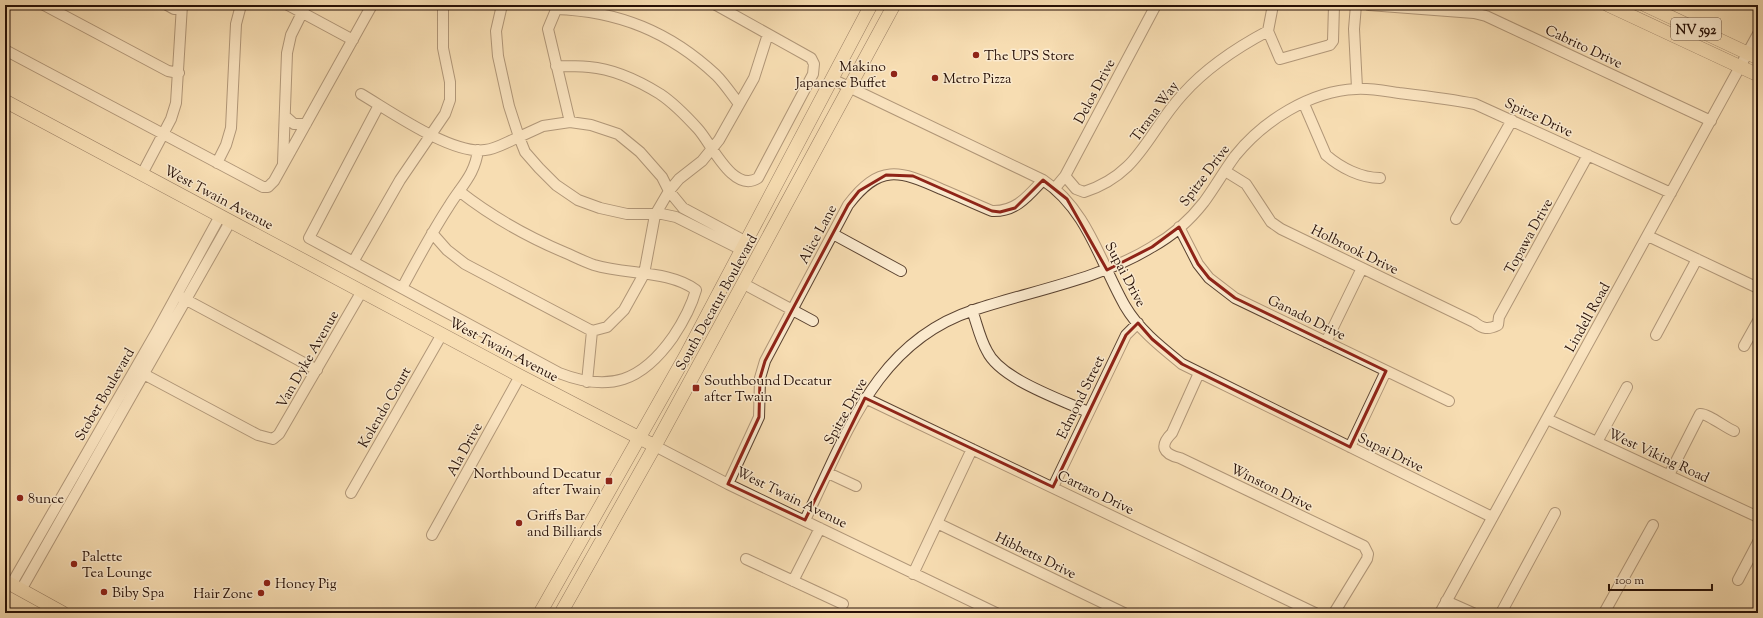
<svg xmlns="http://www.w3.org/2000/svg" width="1763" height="618" viewBox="0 0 1763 618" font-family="'Sorts Mill Goudy',serif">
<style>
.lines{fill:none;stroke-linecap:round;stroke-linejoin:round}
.minor-casing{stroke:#5b4331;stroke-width:12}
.major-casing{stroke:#271006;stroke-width:14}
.minor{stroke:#fae9cd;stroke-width:10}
.major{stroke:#f7ddb2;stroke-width:13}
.marked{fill:none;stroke:#8f2418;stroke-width:3;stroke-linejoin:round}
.poi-dot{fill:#8f2418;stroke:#fae9cd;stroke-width:1.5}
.labels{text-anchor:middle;stroke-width:3;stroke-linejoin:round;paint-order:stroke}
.shield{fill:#fae9cd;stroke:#665142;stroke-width:1}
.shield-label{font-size:13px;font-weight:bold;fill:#271006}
.street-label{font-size:14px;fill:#271006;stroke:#fae9cd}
.poi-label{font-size:14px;fill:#271006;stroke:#fae9cd;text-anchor:start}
</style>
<rect width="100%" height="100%" fill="#f7ddb2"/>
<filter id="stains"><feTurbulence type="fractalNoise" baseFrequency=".005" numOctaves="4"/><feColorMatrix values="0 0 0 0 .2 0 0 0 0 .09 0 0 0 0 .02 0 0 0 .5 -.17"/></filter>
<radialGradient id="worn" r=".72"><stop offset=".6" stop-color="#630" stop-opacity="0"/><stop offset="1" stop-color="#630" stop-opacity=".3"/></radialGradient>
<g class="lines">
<defs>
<path id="minor" d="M44,5L168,71L179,73
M167,5L174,9H182
M288,5L353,40
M558,5L548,29L570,122
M1273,5L1268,31L1280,59L1330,45L1333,41L1334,5
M1356,5L1354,29L1357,88
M1369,5L1474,13L1486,16L1711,121
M555,9C619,11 670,32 716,75C725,84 732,95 739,104
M5,50L263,187H268L274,181L372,5
M556,66C567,66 578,66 589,67C614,69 639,81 660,94C672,102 688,118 698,129C711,143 733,194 758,178L813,74L814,64L811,58L716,5
M832,79L1043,180C1087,209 1100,262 1125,306C1139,330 1161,347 1182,364L1492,517
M361,94C390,111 452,155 485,150C496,149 507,142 517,138L519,137L543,126L570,122L591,125L618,134L640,152L662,177L669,191L683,208L741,239L744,246L736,247L676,217L662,214H627L600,208L578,200L556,185L539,168L525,152L519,137L509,106L498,56L496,31L502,5
M1304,104L1326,155C1341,168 1361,178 1380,178
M379,105L309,238L559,373C610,393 642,381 673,337C683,322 691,308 696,290C669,270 627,275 594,265C585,262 575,257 566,253C528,237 492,217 459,191
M285,116L294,124H306
M217,163L226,145L231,128L236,24L241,5
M283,163L287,53L291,35L306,5
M1225,171L1246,184L1271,222L1281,229L1474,322C1483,329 1488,330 1498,325L1499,317L1588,155
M142,174L171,119L176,103L182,5
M1065,176L1076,189L1084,192C1140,174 1147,133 1183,94C1207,67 1236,48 1268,31
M1055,188L1065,176L1156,5
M1456,219L1512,120
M1179,227L1198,264L1209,278L1235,298L1449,401
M432,233L447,250L465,264L592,331L607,327L624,310L644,274L655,215L669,191L679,179L702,161L719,140L754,78L768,34
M833,234L901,271
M1648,236L1758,288
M353,262L400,180L445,114L450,100V82L443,48V5
M744,284L813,321
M402,288C417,260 432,232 449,206C461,186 475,175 478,150
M181,297L317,370
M972,310C977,324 980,339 987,351C1000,379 1060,399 1088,412
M1656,335L1697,259
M1326,342L1362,268
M1744,346L1758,321
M138,371L258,435L273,439L279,434L362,291
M1199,373L1172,433C1159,446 1163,454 1180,458L1364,546L1368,554L1367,559L1334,613
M587,382L592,331
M865,398L1315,613
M1547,419L1758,517
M1597,442L1627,387
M655,446L728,484L996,613
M1350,447L1386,371
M828,473L856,486
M1669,475L1700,414C1707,413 1726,428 1734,431
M728,484L759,417L760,378L765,361L848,205C879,164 899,170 941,189C958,196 975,204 992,211C1016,212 1028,196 1043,180
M1053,487L1126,335L1138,323
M351,493L442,334
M805,520C846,436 875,342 974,310C1034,290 1098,280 1152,247C1172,236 1190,220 1204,202C1215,187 1224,171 1235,156C1263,121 1310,91 1356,89C1370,88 1385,91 1399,93C1424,96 1450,99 1475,104L1671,193
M937,523L1124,613
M432,535L520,376
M746,559L843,604
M913,574L972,449
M1738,580L1758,542
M793,581L820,528
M11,585L157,331L220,216
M21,590L230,222
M1446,601L1473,613
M1440,613L1758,34
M1501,613L1555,513
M1604,613L1653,525"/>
<path id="major" d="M1608,5L1758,75
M1645,5L1758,58
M5,101L520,376L655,446
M5,581L63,613
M540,613L686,355L871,5
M561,613L655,446L894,5"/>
</defs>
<!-- minor casing -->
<use href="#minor" class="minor-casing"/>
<!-- major casing -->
<use href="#major" class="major-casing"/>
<!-- minor -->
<use href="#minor" class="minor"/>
<!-- major -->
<use href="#major" class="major"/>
</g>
<!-- marked area -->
<path d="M0 0H1763V618H0ZM886,175L913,176L992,211L1000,212L1015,208L1043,180L1067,199L1107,270L1152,247L1179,227L1198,264L1209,278L1235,298L1386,371L1350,447L1182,364L1152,339L1138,323L1126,335L1053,487L865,398L805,520L728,484L759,417L760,378L765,361L848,205L859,191Z" fill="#f7ddb2" fill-opacity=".55" fill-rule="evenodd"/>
<path class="marked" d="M886,175L913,176L992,211L1000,212L1015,208L1043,180L1067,199L1107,270L1152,247L1179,227L1198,264L1209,278L1235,298L1386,371L1350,447L1182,364L1152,339L1138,323L1126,335L1053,487L865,398L805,520L728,484L759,417L760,378L765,361L848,205L859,191Z"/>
<!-- markers -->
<g class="poi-dot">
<circle cx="976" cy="55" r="4"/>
<circle cx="894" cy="74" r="4"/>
<circle cx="935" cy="78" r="4"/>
<rect x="692" y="384" width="8" height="8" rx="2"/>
<rect x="605" y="477" width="8" height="8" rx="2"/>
<circle cx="20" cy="498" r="4"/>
<circle cx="519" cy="523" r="4"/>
<circle cx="74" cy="564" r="4"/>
<circle cx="267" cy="583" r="4"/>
<circle cx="104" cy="592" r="4"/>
<circle cx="261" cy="593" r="4"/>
</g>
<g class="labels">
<!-- shield labels -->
<rect class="shield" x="1671" y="18" width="50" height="22" rx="3"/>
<g class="shield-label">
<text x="1696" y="34">NV 592</text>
</g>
<!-- street labels -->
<g class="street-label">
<text transform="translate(1584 46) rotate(25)" y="5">Cabrito Drive</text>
<text transform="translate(1094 91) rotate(-62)" y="5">Delos Drive</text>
<text transform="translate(1154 111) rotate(-54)" y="5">Tirana Way</text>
<text transform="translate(1539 117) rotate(25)" y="5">Spitze Drive</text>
<text transform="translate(1204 175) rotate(-53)" y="5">Spitze Drive</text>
<text transform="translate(219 197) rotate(28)" y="5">West Twain Avenue</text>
<text transform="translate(817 234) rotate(-62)" y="5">Alice Lane</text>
<text transform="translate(1528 236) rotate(-61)" y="5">Topawa Drive</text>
<text transform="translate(1355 249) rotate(26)" y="5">Holbrook Drive</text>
<text transform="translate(1126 274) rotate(62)" y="5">Supai Drive</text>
<text transform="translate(716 302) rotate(-61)" y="5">South Decatur Boulevard</text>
<text transform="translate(1307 317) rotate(26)" y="5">Ganado Drive</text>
<text transform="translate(1587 317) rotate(-61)" y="5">Lindell Road</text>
<text transform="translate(504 349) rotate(28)" y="5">West Twain Avenue</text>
<text transform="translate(307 359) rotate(-60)" y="5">Van Dyke Avenue</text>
<text transform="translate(104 394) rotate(-60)" y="5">Stober Boulevard</text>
<text transform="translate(1080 397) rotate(-64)" y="5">Edmond Street</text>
<text transform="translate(384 407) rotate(-60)" y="5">Kolendo Court</text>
<text transform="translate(845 411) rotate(-61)" y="5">Spitze Drive</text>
<text transform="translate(464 449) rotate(-61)" y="5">Ala Drive</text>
<text transform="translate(1391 452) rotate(26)" y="5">Supai Drive</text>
<text transform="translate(1659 455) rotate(25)" y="5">West Viking Road</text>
<text transform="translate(1272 487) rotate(26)" y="5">Winston Drive</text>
<text transform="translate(1096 492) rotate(26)" y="5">Cartaro Drive</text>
<text transform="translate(792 497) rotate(26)" y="5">West Twain Avenue</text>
<text transform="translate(1036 555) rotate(26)" y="5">Hibbetts Drive</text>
</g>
<!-- poi labels -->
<g class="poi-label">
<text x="984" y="60">The UPS Store</text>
<text x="886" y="71" text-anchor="end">Makino<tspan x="886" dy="16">Japanese Buffet</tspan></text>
<text x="943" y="83">Metro Pizza</text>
<text x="704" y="385">Southbound Decatur<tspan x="704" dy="16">after Twain</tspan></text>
<text x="601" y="478" text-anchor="end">Northbound Decatur<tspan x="601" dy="16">after Twain</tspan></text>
<text x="28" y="503">8unce</text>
<text x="527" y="520">Griffs Bar<tspan x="527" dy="16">and Billiards</tspan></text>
<text x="82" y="561">Palette<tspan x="82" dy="16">Tea Lounge</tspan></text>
<text x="275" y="588">Honey Pig</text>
<text x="112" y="597">Biby Spa</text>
<text x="253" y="598" text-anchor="end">Hair Zone</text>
</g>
</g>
<!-- margin -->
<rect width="1763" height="618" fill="none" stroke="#f7ddb2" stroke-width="20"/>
<rect x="6" y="6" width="1751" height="606" fill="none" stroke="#271006" stroke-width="2"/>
<rect x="10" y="10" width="1743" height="598" fill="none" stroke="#271006"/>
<!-- scale -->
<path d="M1609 584v6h103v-6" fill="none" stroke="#271006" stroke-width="2"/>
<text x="1615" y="584" font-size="12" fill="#271006" stroke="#fae9cd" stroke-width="3" paint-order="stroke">100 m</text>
<rect width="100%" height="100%" filter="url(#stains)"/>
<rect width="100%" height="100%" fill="url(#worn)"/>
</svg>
